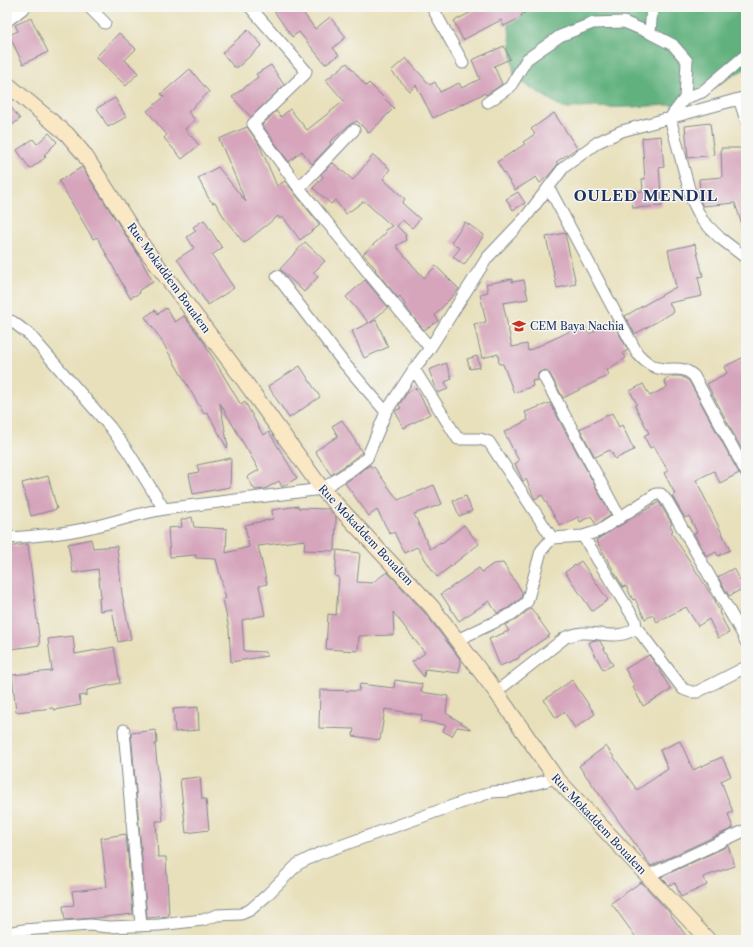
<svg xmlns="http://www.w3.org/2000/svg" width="753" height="947" viewBox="0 0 753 947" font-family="'Libre Caslon Text',serif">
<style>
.forest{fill:#60b17d;stroke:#3e706e}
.building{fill:#d6a5bc}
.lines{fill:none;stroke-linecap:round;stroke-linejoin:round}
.street-casing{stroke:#82888c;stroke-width:13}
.secondary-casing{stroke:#82888c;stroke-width:17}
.street{stroke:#fff;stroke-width:11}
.secondary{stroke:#fae7c3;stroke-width:15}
.labels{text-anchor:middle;stroke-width:3;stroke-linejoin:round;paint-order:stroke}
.street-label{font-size:11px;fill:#1b2f5e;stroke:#f6f6f2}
.poi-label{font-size:11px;fill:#1b2f5e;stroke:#f6f6f2;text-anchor:start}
.district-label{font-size:15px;font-weight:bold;letter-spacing:1px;fill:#1b2f5e;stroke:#f6f6f2}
</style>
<rect width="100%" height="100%" fill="#f6f6f2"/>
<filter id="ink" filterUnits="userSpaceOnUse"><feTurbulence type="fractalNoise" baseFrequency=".025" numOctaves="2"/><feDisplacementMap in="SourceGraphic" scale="8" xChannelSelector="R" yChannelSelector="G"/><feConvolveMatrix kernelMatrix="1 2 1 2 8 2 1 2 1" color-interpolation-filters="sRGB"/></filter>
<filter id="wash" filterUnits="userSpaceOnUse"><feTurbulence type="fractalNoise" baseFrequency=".012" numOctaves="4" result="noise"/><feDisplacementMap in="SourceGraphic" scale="16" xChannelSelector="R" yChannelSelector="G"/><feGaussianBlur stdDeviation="0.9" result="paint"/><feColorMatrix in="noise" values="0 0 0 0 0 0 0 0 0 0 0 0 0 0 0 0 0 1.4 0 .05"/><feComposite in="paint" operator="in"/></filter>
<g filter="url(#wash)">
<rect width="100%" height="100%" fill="#e8e0bb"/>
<!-- forest -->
<path class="forest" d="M513,7H746V68L686,104L632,107L563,108L514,77L508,17Z"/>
<g id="blocks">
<!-- building -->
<path class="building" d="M279,7H299L315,29L330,17L346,37L333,48L339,55L325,64L299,32L292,37L274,11Z
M481,7H533L521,15L522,17L504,26L501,20L463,40L454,21Z
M31,18L48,52L23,64L9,35L18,31L15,25Z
M248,30L262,45L238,67H234L222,53Z
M119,33L136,49L125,60L138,73L126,86L96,57Z
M504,46L510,59L494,66L502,84L486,95L485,93L433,118L416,85L410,91L391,71L406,58L430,85L435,82L440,92L459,83L462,88L480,79L472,60Z
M347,63L366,86L369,83L394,108L369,133L357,121L349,125L330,142L331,144L312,164L302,151L289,162L262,125L276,111L281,117L290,109L307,130L344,101L326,80Z
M271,65L284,85L251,117L232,97L258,77L256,74Z
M190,69L209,92L188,112L195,120L185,129L199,145L182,159L164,138L167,135L147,111L164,97L161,94Z
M115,98L126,117L108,127L97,108Z
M7,102L20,119L7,129Z
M554,113L577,148L556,162L558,164L548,176L540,183L536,177L515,190L497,162L525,144L523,142L535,134L531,129Z
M710,123L714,155L688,158L685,126Z
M247,127L259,144L277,186L285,181L320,225L300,240L283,217L280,219L278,216L244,243L225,219L215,202L213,203L209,199L198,178L218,167L246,202L219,139Z
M49,133L57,142L44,155L46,157L30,169L17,150L33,139L37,144Z
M661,136L664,167L659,168L662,206L633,208L631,192L643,191L642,179H645L642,138Z
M721,148H743L744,165H746V231H744L735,203L703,206L701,203L699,179L722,177Z
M373,155L390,169L383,179L405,199L402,203L420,219L412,228L402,220L397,226L406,235L405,237L406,240L396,246L424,278L436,266L459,289L435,315L438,321L424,330L409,312L400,296L398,298L375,270L376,269L363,254L386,233L385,230L392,226L364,201L346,214L335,200L331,204L313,188L323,177L321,174L333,163L353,180Z
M82,167L139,256L153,282L139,290L140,293L130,298L97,237L93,239L59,181Z
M518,192L525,203L513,210L506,199Z
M204,220L222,248L212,255L234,288L208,305L177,259L194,248L187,237L196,231L193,227Z
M465,222L484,235L464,265L453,257L460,248L451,242Z
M565,233L576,284L557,288L546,237Z
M305,242L325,261L313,273L318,277L304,292L280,269Z
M695,244L703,276L698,277L702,296L669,303L674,312L635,334L625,316L676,287L668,250Z
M512,279V282L524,280L528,299L503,303L512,347L527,344L528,351L577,328L578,330L585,326L589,334L612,321L628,350L623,353L626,358L607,370L609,375L563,398L550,374L545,370L538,373V380L532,381L533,386L514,393L503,364H499L498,354L482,358L474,324L486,322L480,294L488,292L486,284Z
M365,280L388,307L370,323L376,320L388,347L364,358L352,331L369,323L346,297Z
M166,308L175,322L184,316L203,341L241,405L245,402L263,435L269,432L297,478L282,487L279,481L265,489L255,490L247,477L259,470L220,403L228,447L227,448L207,412L204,414L160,338L145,317L155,310L158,314Z
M477,356L480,367L470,369L467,359Z
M746,356V457L707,384L727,373L724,367Z
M446,363L452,379L445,382L448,389L438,393L429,370Z
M300,366L320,397L289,418L268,386Z
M673,376H681L689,381L739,473L720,483L714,471L696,480L730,550L718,556L716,552L707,557L694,534L697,532L689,516L685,518L672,496L675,494L664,473L668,471L654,446L650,448L644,436L649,433L635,406L637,404L630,391L643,384L650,396L667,387L664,380Z
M416,388L430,414L404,428L395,411L401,408L399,405L407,393Z
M550,403L611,515L596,525L591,516L580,522L578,517L560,526L542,495L535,499L526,479L523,481L515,464L519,461L504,432L528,420L525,412Z
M612,413L619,427L622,425L634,450L615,459L610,450L595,457L580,429Z
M342,420L362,452L346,465L331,475L315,451L338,436L332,426Z
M231,458L230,487L193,494L189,474L199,472L197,465Z
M370,465L372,468L374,467L398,500L434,485L442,504L414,514L430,549L441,542L442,543L464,525L479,544L437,577L417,547L404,553L394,532L390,534L377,510L369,516L345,483Z
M48,476L57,509L31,516L22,483Z
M466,496L472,511L459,516L453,501Z
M659,502L672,524L670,525L673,531L671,532L716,602L715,603L720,611L719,612L729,633L718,638L709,619L698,626L686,607L657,622L653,615L645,619L635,599L633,600L626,586L623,587L596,540Z
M298,506V508L329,509L336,517L335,551L304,550L305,540L258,546L267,584L259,586L265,615L242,620L244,651L266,652L267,656L231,662L229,629L223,599L226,598L216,559L196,558V555L170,557L168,528L182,527L181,520L192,517L194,527L227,529L226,553L249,547L245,525L273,519L272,510Z
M91,539L93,548L117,546L122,594L131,639L118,642L112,609L100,611L99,598H101L98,569L73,573L68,544Z
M28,544L40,645L12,649L7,603V547Z
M337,550L360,553L357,582L372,583L387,572L425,613L460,659L459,673L425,669L424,677L412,662L425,653L393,612L394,635L359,636L358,651L326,649L328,614L336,615L339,577L335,576Z
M581,561L608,600L592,611L565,572Z
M503,563L522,592L521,598L508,608L497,613L489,601L459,621L441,594L479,568L482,572L493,564Z
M734,568L744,588L729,596L718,577Z
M531,608L550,635L519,656V658L500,666L489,639L509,631L505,625L516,620Z
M73,636L75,654L114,647L120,683L87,690V695L79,696L81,705L54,710L53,708L16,712L12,675L52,671L48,639Z
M594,640L600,641L613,665L603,670L589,643Z
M649,655L659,669L671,690L643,706L633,687L635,686L625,669Z
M395,680L422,684L421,692L448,696L446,713L471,729L457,727L452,736L443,731L446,725L421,721L422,715L385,709L380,740L353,736L354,729L319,728L320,690L359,691L360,684L394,688Z
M572,680L595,714L575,728L564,712L556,718L544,700Z
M198,707L199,730L175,732L173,709Z
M156,730L157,743L155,744L163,821H156L158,857H166L169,916L147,918L131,733Z
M680,741L693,770L722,757L731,776L721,781L733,812L728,814L733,828L651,866L579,766L606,746L637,790L668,769L660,750Z
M200,777L202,799H206L209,830L186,833L180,779Z
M126,834L133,914L95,918L65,920L63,906L74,905L72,891L107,887L101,838Z
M728,846L735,866L703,877L707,885L681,897L675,883L669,885L661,877Z
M641,882L669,912L689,940H638L611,903Z"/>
</g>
</g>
<g filter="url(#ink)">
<use href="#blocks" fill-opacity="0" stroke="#82888c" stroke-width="1"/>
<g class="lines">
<defs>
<path id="street" d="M89,7L105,23
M250,7L306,71L305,74L253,124L299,188L430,348
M432,7L463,63
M7,21L25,7
M650,33L652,7
M685,98L702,92L746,55
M739,99L746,120
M488,102L510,87L527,59L560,36L593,23L624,22L650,33L673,45L687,61L685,98L670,118L692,200L702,220L720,238L746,258
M299,188L354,130
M549,188L637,353C644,361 652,368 663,369C677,370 683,366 694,376L746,472
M277,276L343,362L386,412
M7,320L13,322L30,335L110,427L129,453L164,509
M414,369L458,439H480L489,442L552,538
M544,377L620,518
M7,538C36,536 64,534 92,527C116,522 139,513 164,509L322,489L350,471L367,458L386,412L414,369L430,348L487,258L525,218L564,167L598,142L622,131L746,97
M636,627L683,689L691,692H697L746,667
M457,640L512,614L527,602L541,551L552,538L583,536L599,531L656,494H661L667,501L743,635L746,642
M496,692L566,637C571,636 577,633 582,633C600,632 622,641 636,627L635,620L583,536
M124,730L141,925
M647,876L746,830
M7,933L24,930L90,925L109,927L159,925L203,920L217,915L241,914L250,910L266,896L298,864L318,854L491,792L509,791L556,778"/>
<path id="secondary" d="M7,84L67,134L84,154L143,246L240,375L322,489L432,607L496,692L556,778L708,940"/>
</defs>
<!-- street casing -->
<use href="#street" class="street-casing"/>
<!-- secondary casing -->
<use href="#secondary" class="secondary-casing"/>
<!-- street -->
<use href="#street" class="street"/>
<!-- secondary -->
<use href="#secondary" class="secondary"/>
</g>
</g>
<!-- icons -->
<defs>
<symbol id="school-bare" viewBox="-9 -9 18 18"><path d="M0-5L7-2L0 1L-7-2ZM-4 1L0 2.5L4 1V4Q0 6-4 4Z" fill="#c8321e" stroke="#f6f6f2" stroke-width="2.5" paint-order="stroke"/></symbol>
</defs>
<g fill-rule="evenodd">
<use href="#school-bare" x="509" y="316" width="20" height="20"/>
</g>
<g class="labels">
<!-- street labels -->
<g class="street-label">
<text transform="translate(169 278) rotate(54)" y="4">Rue Mokaddem Boualem</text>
<text transform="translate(366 535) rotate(47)" y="4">Rue Mokaddem Boualem</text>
<text transform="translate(599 824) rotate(47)" y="4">Rue Mokaddem Boualem</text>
</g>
<!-- poi labels -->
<g class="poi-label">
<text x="530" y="330">CEM Baya Nachia</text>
</g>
<!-- district labels -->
<g class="district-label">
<text x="646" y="201">OULED MENDIL</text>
</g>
</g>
<!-- margin -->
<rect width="753" height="947" fill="none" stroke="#f6f6f2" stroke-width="24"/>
</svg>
